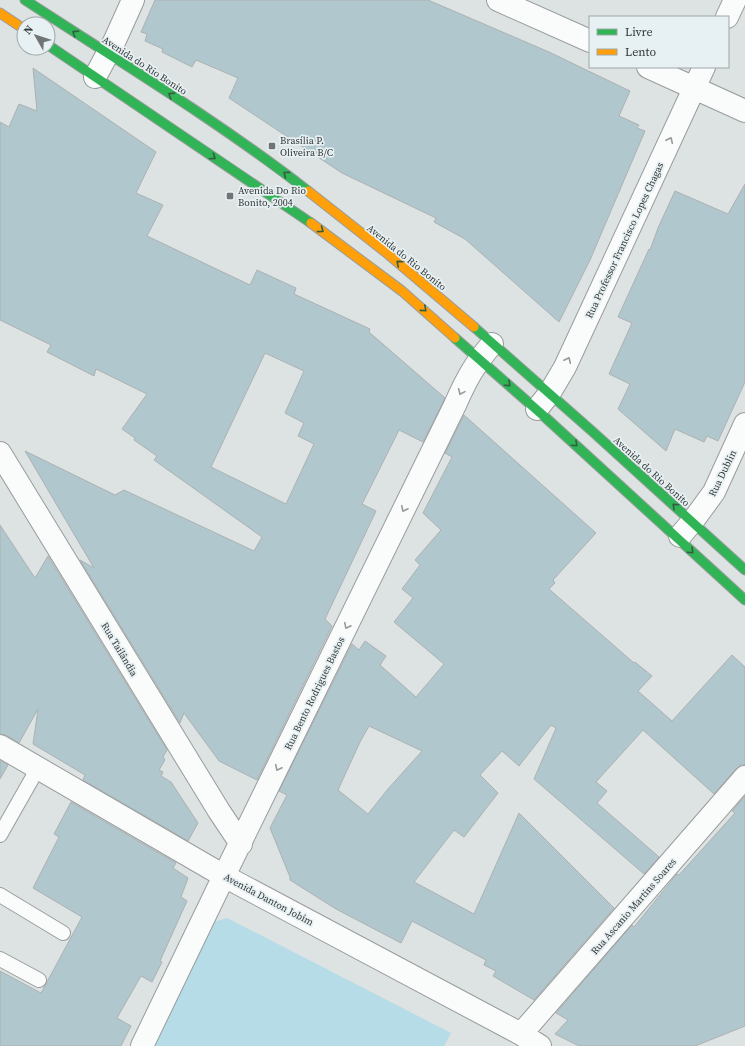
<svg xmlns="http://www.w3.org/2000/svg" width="745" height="1046" viewBox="0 0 745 1046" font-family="'Source Serif 4',serif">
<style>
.green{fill:#b5dce7}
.building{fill:#afc7cd;stroke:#adb1b2;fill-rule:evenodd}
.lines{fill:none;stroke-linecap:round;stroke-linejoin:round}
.lane-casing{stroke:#989c9d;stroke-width:16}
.street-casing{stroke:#989c9d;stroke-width:24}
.fast-casing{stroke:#989c9d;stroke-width:11}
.slow-casing{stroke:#989c9d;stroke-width:11}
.lane{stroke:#fafbfb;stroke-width:14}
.street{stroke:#fafbfb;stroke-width:22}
.fast{stroke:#30b455;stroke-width:9}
.slow{stroke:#ff9f0a;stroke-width:9}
.oneway{stroke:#345e41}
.oneway2{stroke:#989a9a}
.poi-dot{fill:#707474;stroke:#e7f0f2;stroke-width:1.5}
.labels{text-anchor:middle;stroke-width:3.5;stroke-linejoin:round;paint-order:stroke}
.street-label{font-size:10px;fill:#353939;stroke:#e7f0f2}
.poi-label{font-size:10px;fill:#353939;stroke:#e7f0f2;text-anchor:start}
</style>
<rect width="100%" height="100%" fill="#dde2e2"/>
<!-- green -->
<path class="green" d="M227,918L451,1033L444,1046H148L207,924Z"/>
<!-- building -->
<path class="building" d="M155,0H428L549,52L630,91L619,116L639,125L637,128L645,131L590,260L559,322L465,239L434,222L436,218L342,173L229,98L238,78L196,60L192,67L162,52L163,49L145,41L147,34L141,32Z
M33,68L156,152L136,193L163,205L147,236L250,285L257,270L296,288L294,294L370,329L369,332L445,398L423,442L399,430L362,504L376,511L325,619L332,626L257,780L219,761L184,713L180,723L80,560L94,568L25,451L115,495L124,490L254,551L262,537L154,460L157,456L134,440L135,438L122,429L147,394L96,369L94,376L47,352L51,345L0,320V122L9,127L19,104L37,111ZM265,353L304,371L285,413L304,423L298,436L314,444L286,504L211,467Z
M745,184V382L718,441L707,436L704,442L675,429L666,451L618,409L630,384L609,374L632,323L618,317L649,249L650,250L658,228L675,191L728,214Z
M464,415L596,533L553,580L555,583L549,589L634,663L635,662L652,676L638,691L672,721L732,655L745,667V765H741L736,769L714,794L643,730L596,782L607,791L597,803L659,857L644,874L534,779L556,728L551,725L519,766L502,751L480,775L498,793L464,837L454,830L414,882L474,914L519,813L614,908L534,1000L493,976L496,971L484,965L486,960L412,921L401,943L336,909L290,880V877L270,828L287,795L279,791L352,644L359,650L365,641L386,656L380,665L416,697L444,664L394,622L413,598L402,589L420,565L415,560L441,530L423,513L452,457L445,453ZM369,726L422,751L388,789L368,814L338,790L360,742Z
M0,525L35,578L48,556L167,750L163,757L165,760L159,770L163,772L161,776L171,782L198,823L188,841L83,780L85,775L33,744L38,709L19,743L6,735L0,734Z
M0,760L8,765L0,779Z
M745,796V1026L695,1046H579L555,1034L568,1020L556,1013L632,925L634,927L677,874L679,875L735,813L732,811Z
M71,802L176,863L173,868L188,878L181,897L187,901L160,961L162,962L152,982L141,976L117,1018L131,1026L121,1046H0V971L41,993L82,917L33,888L59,837L54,834Z"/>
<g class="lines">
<defs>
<path id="lane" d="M0,835L38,768
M0,895L63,933
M0,959L39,980"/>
<path id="street" d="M498,0L590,41
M727,17L735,0
M648,67L745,111
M95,77L115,40L133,0
M537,409L549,394L565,367L704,67
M0,453L219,811L241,844
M680,536L692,522L714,492L745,424
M0,746L224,876L521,1034L540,1046
M521,1034L745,777
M142,1046L224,876L455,405C466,380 474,365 492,344"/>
<path id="fast" d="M25,0C120,62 218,121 308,191
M48,45L311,223
M474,327L593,432L745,570
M455,338L546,418L745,600"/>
<path id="slow" d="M0,13L24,29
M308,191L388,254L474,327
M311,223L402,291L455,338"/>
</defs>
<!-- lane casing -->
<use href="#lane" class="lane-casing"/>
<!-- street casing -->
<use href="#street" class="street-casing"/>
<!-- fast casing -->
<use href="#fast" class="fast-casing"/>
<!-- slow casing -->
<use href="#slow" class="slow-casing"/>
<!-- lane -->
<use href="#lane" class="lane"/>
<!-- street -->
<use href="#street" class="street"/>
<!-- fast -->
<use href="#fast" class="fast"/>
<!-- slow -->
<use href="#slow" class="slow"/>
</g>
<!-- one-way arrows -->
<defs><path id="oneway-chevron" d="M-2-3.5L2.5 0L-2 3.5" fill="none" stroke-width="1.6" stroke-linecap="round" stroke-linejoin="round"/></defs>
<g class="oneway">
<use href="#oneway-chevron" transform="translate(75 33) rotate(-147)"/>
<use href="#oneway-chevron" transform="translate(171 95) rotate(-147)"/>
<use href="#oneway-chevron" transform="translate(213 157) rotate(34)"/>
<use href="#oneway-chevron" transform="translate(286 174) rotate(-143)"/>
<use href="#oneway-chevron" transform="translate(321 230) rotate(37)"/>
<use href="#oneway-chevron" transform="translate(399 263) rotate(-140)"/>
<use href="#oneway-chevron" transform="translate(424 309) rotate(41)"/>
<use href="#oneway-chevron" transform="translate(508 384) rotate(42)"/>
<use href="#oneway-chevron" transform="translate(575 444) rotate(43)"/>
<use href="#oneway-chevron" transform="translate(675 506) rotate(-138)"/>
<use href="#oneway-chevron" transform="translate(691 551) rotate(43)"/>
</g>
<g class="oneway2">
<use href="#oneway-chevron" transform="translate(670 140) rotate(-65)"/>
<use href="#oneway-chevron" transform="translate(568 360) rotate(-65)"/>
<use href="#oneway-chevron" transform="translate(461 392) rotate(114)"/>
<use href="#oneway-chevron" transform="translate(404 509) rotate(116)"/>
<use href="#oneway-chevron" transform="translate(347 626) rotate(116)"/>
<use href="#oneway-chevron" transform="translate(278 768) rotate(116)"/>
</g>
<!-- markers -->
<g class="poi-dot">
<rect x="268" y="142" width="8" height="8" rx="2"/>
<rect x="226" y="192" width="8" height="8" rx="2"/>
</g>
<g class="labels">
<!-- street labels -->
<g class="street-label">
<text transform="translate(145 65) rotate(33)" y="4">Avenida do Rio Bonito</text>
<text transform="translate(624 240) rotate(-65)" y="4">Rua Professor Francisco Lopes Chagas</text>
<text transform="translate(407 257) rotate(39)" y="4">Avenida do Rio Bonito</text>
<text transform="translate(652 471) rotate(42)" y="4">Avenida do Rio Bonito</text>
<text transform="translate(722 473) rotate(-64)" y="4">Rua Dublin</text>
<text transform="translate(120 649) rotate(59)" y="4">Rua Tailândia</text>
<text transform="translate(314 693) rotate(-64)" y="4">Rua Bento Rodrigues Bastos</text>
<text transform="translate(269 899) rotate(28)" y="4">Avenida Danton Jobim</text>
<text transform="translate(633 906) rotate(-49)" y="4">Rua Ascanio Martins Soares</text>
</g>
<!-- poi labels -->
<g class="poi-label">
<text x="280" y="144">Brasília P.<tspan x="280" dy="12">Oliveira B/C</tspan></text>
<text x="238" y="194">Avenida Do Rio<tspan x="238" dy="12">Bonito, 2004</tspan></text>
</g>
</g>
<!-- legend -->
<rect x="589" y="16" width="140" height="52" fill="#e7f0f2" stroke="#a0a7a8"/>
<rect x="597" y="29" width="20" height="6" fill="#30b455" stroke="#a0a7a8"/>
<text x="625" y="36" font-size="12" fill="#353939">Livre</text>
<rect x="597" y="49" width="20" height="6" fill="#ff9f0a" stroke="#a0a7a8"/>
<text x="625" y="56" font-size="12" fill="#353939">Lento</text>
<!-- north arrow -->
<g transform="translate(36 36) rotate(309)"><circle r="19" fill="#e7f0f2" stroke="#a0a7a8"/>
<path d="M0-3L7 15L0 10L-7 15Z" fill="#707474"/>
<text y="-6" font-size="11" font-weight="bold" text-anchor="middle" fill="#353939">N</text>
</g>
</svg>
